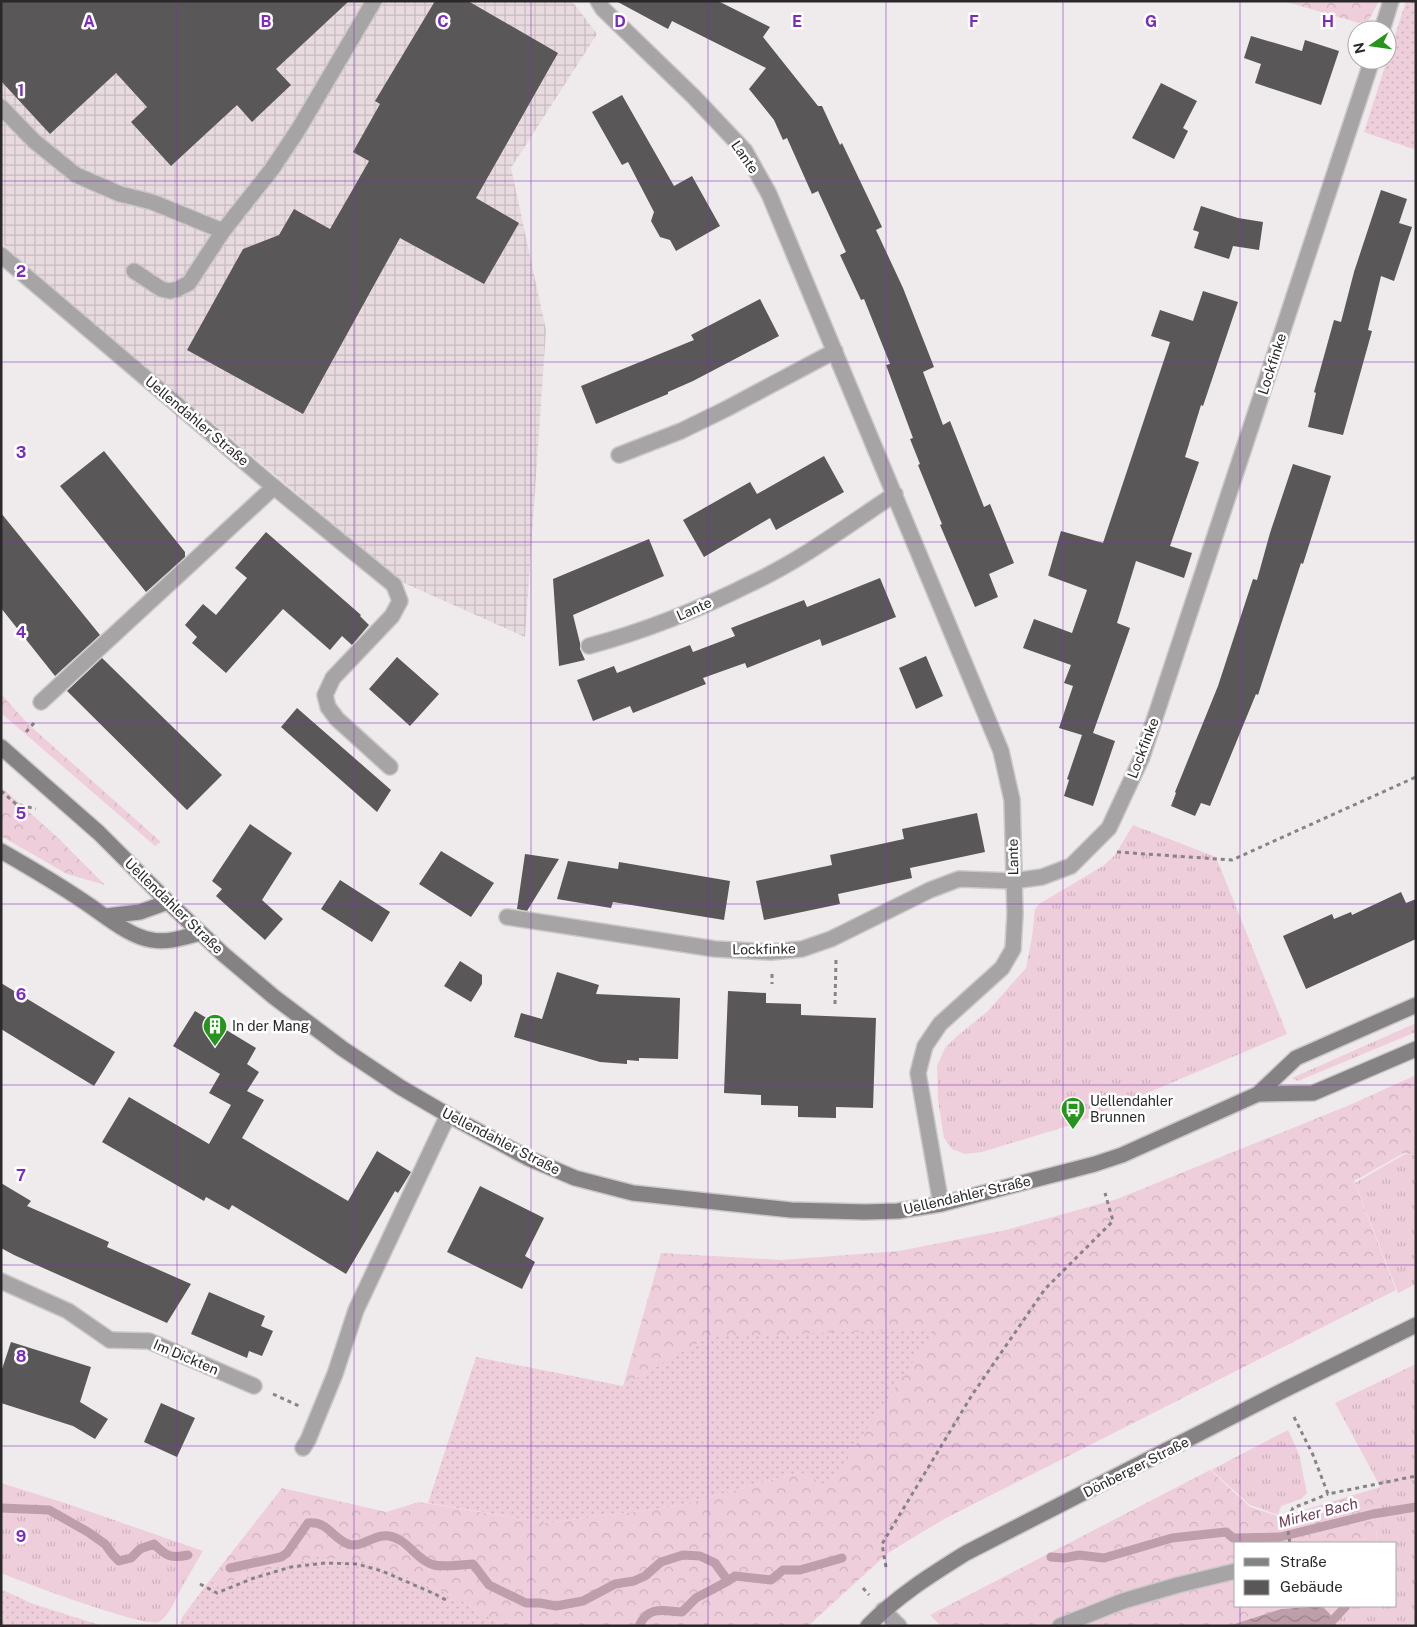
<svg xmlns="http://www.w3.org/2000/svg" width="1417" height="1627" viewBox="0 0 1417 1627" font-family="'Public Sans',sans-serif">
<style>
.industrial{fill:url(#industrial-grid)}
.grass{fill:url(#grass-tufts)}
.forest{fill:url(#forest-crowns)}
.garden{fill:url(#garden-dots)}
.water{fill:url(#water-waves)}
.lines{fill:none;stroke-linecap:round;stroke-linejoin:round}
.stream{stroke:#bf9eab;stroke-width:9}
.building{fill:#5a5758}
.lane-casing{stroke:#ccc7c9;stroke-width:18}
.street-casing{stroke:#ccc7c9;stroke-width:18}
.secondary-casing{stroke:#ccc7c9;stroke-width:18}
.path{stroke:#878485;stroke-width:3;stroke-dasharray:4 4;stroke-linecap:butt}
.lane{stroke:#a6a4a5;stroke-width:15}
.street{stroke:#a6a4a5;stroke-width:15}
.secondary{stroke:#858283;stroke-width:15}
.grid{fill:none;stroke:#7b2cbf;stroke-width:1;stroke-opacity:0.55}
.labels{text-anchor:middle;stroke-width:5;stroke-linejoin:round;paint-order:stroke}
.street-label{font-size:14px;fill:#2a2829;stroke:#fff}
.poi-label{font-size:14px;fill:#2a2829;stroke:#fff;text-anchor:start}
.water-label{font-size:15px;font-style:italic;fill:#6e3e54;stroke:#fff}
.grid-label{font-size:16px;text-anchor:middle;font-weight:bold;fill:#7b2cbf;stroke:#fff;stroke-width:5;stroke-linejoin:round;paint-order:stroke}
</style>
<defs>
<pattern id="industrial-grid" width="8" height="8" patternUnits="userSpaceOnUse" patternTransform="scale(1.25)"><rect width="8" height="8" fill="#e8dbe0"/><path d="M0 4h8M4 0v8" fill="none" stroke="#c7bcc0"/></pattern>
<pattern id="grass-tufts" width="24" height="20" patternUnits="userSpaceOnUse" patternTransform="scale(1.25)"><rect width="24" height="20" fill="#efcedb"/><path d="M3 7l-1-3M5 7V3M7 7l1-3M15 17l-1-3M17 17v-4M19 17l1-3" fill="none" stroke="#cdb1bc"/></pattern>
<pattern id="forest-crowns" width="20" height="18" patternUnits="userSpaceOnUse" patternTransform="scale(1.25)"><rect width="20" height="18" fill="#efcedb"/><path d="M2 6a3 3 0 1 1 6 0M12 15a3 3 0 1 1 6 0" fill="none" stroke="#cdb1bc"/></pattern>
<pattern id="garden-dots" width="8" height="8" patternUnits="userSpaceOnUse" patternTransform="scale(1.25)"><rect width="8" height="8" fill="#efcedb"/><path d="M2 2h.1M6 6h.1" fill="none" stroke="#cdb1bc" stroke-width="1.8" stroke-linecap="round"/></pattern>
<pattern id="water-waves" width="16" height="10" patternUnits="userSpaceOnUse" patternTransform="scale(1.25)"><rect width="16" height="10" fill="#bf9eab"/><path d="M0 5q4-4 8 0t8 0" fill="none" stroke="#9b818b"/></pattern>
</defs>
<rect width="100%" height="100%" fill="#efeaec"/>
<!-- industrial -->
<path class="industrial" d="M1,1H572L597,34L511,168L546,330L525,637L404,583L22,263L1,242Z"/>
<!-- grass -->
<path class="grass" d="M1133,825L1216,857L1287,1034L1074,1124L982,1152L965,1154L952,1149L944,1138L938,1100L937,1066L945,1048L956,1037L988,1011L1026,968L1032,937L1035,909L1039,904L1103,866L1115,855Z
M1416,1023V1032L1298,1081L1292,1078Z
M1405,1154L1416,1155V1284L1398,1293L1355,1183Z
M1416,1364V1626H1337L1330,1614L1338,1606H1396V1543H1376L1380,1486L1335,1403Z
M1288,1430L1299,1454L1307,1493L1301,1499L1281,1506L1278,1515L1250,1505L1211,1470Z
M1,1483L68,1504L203,1551C196,1563 189,1575 182,1587C175,1599 171,1614 159,1622C142,1627 25,1583 1,1573Z"/>
<!-- forest -->
<path class="forest" d="M1283,1H1379L1366,25Z
M1,694L28,724L161,842L155,846L1,713Z
M1,787L57,837L105,885L67,874L1,836Z
M1416,1075V1155L1404,1153L1354,1181L1396,1290L944,1519L888,1553L808,1626H499L500,1624L448,1594L368,1561L274,1568L218,1585L210,1580L282,1488L386,1512L419,1502L547,1523L677,1506L800,1472L709,1337L623,1386L661,1253L782,1260L899,1251L1006,1230L1117,1199L1352,1104Z
M1210,1470L1250,1507L1281,1517L1380,1487L1376,1543H1236V1606H1338L1330,1614L1322,1606L1281,1609L1228,1626H941L930,1615Z"/>
<!-- garden -->
<path class="garden" d="M1406,1H1416V150L1364,132Z
M935,1329L828,1486L800,1472L677,1506L547,1523L428,1503L476,1357L623,1386L708,1337Z
M317,1557L368,1561L449,1594L500,1624L499,1626H179L183,1616L210,1580L218,1585L274,1568Z
M1,1589L33,1604L103,1626H1Z"/>
<!-- water -->
<path class="water" d="M1322,1606L1330,1614L1337,1626H1228L1281,1609Z"/>
<g class="lines">
<!-- stream -->
<path class="stream" d="M1,1508L49,1510L88,1532L105,1544L113,1555L119,1561L131,1558L140,1549L154,1544C166,1556 171,1559 188,1555
M1051,1557L1064,1558L1079,1555L1104,1558L1172,1538L1226,1532L1233,1538L1280,1537L1373,1514L1416,1507
M230,1568L281,1557L287,1553L308,1523C328,1521 332,1538 348,1544C361,1549 375,1533 389,1536C408,1539 417,1561 434,1565C442,1567 463,1565 473,1564L489,1585L526,1603H540L556,1606L583,1601L615,1584L634,1581L645,1576L661,1562L683,1555L700,1556L715,1563L728,1581L735,1576L771,1580L783,1570H800L842,1558
M1333,1620L1346,1606
M639,1626C649,1605 663,1611 682,1612L696,1598L728,1581"/>
</g>
<!-- building -->
<path class="building" d="M1,1H349L276,69L291,85L252,122L237,105L171,166L131,122L147,107L116,73L50,134L1,81Z
M435,1H468L558,53L476,198L519,223L484,284L400,238L303,414L187,350L243,249L279,235L294,209L330,229L369,161L353,152L380,104L375,101Z
M616,1H718L770,27L763,37L818,106H822L840,145L842,143L882,227L876,230L903,288L934,367L923,372L943,425L950,421L984,507L990,504L1014,563L989,574L998,597L975,607L940,525L942,524L918,465L920,464L910,439L913,438L886,365L890,364L864,299L861,300L840,255L846,252L818,191L812,194L787,138L783,140L774,120L749,89L766,68L672,21L668,29Z
M1251,36L1302,51L1305,40L1339,51L1321,105L1255,83L1261,64L1244,58Z
M1161,83L1197,101L1183,128L1188,131L1174,159L1132,138Z
M622,95L674,186L692,176L720,226L676,251L670,240L660,237L651,221L654,212L628,162L622,165L592,112Z
M1381,190L1407,199L1399,223L1412,227L1394,281L1381,276L1368,330L1372,331L1343,435L1308,427L1316,393L1314,392L1334,320L1341,322L1354,272Z
M1201,206L1238,218L1263,222L1259,250L1233,246L1229,259L1194,248L1199,232L1193,230Z
M1203,291L1238,302L1203,406L1201,405L1185,457L1199,462L1170,546L1192,553L1184,578L1136,561L1117,623L1130,628L1093,733L1115,741L1093,806L1064,796L1069,780L1067,779L1082,735L1059,728L1073,686L1064,683L1071,665L1023,648L1034,619L1072,633L1087,590L1049,576L1050,575L1048,576L1061,531L1103,543L1170,342L1151,336L1160,310L1193,321Z
M760,299L779,336L693,381L668,392V394L596,424L581,386L694,340L691,335Z
M104,451L185,552V557L146,592L60,486Z
M824,456L844,492L776,530L770,518L704,557L683,520L750,482L757,494Z
M1293,464L1331,476L1303,564L1301,563L1258,695L1256,694L1210,806L1201,803L1195,816L1171,806L1176,793L1175,792L1218,686L1253,579L1257,580L1270,533Z
M1,513L100,635L55,676L1,608Z
M266,532L361,615L360,616L369,625L352,645L342,636L330,650L283,609L226,673L192,643L197,637L185,625L203,604L216,615L247,578L235,568Z
M649,539L664,576L573,615L580,643V649L585,660L559,666L553,579Z
M880,578L896,617L822,646L820,639L747,668L745,663L703,678L706,684L633,713L630,706L593,721L577,680L614,666L617,673L690,645L693,652L735,636L731,628L804,600L807,607Z
M926,656L943,696L916,709L899,668Z
M397,657L439,694L410,726L369,689Z
M102,658L222,775L187,810L67,691Z
M297,708L391,790L377,812L281,727Z
M977,813L985,852L910,868L912,878L838,894L840,904L764,920L756,881L832,865L830,855L904,839L902,829Z
M250,824L292,853L262,900L283,919L265,940L216,896L222,889L212,881Z
M441,851L494,883L471,917L419,884Z
M525,854L559,859L527,911L517,909Z
M568,861L618,869L619,862L730,881L724,920L613,902L611,908L557,899Z
M340,880L390,912L372,942L321,909Z
M1401,892L1406,903L1416,899V939L1306,989L1283,936L1332,914L1334,919L1351,912L1352,915Z
M460,961L482,975V984L471,1002L444,986Z
M557,972L599,985L596,994L680,998L678,1059L639,1058V1061L627,1060V1064L600,1062L514,1037L521,1013L542,1019Z
M1,983L115,1052L94,1086L1,1029Z
M728,991L766,993V1003L801,1004V1015L876,1018L873,1108L836,1107V1118L798,1117V1106L761,1105V1095L724,1093Z
M195,1011L256,1048L247,1064L259,1072L247,1091L264,1100L242,1138L348,1201L377,1151L411,1172L398,1193L395,1191L346,1274L232,1205L229,1210L206,1197L204,1201L102,1142L129,1097L209,1144L231,1105L209,1093L220,1074L173,1046Z
M1,1183L31,1201L27,1206L109,1242L107,1247L191,1284L167,1323L14,1255L1,1248Z
M480,1186L544,1218L525,1256L535,1262L522,1289L447,1252Z
M209,1292L265,1316L261,1326L273,1331L262,1356L249,1351L247,1358L191,1334Z
M11,1342L91,1367L80,1402L108,1419L95,1439L73,1426L1,1403V1372Z
M161,1403L195,1418L177,1457L144,1442Z"/>
<g class="lines">
<defs>
<path id="lane" d="M1,107L34,141L76,175L120,194L152,202L223,231L272,169L298,130L374,1
M134,271L161,289L170,291L178,289L189,283L223,231
M41,702L274,487
M390,767L337,719L328,707L325,695L333,678L392,616L400,601L394,585
M110,1340L149,1341L254,1386
M303,1448L308,1440L335,1374L356,1310L448,1115
M1060,1626L1123,1601L1178,1585L1236,1571"/>
<path id="street" d="M598,1L603,9L694,97L745,151L769,194L1001,751L1012,800L1015,914L1013,949L1002,968L940,1024L925,1046L918,1073L941,1204
M1382,30L1391,1
M1,255L274,487L394,585
M619,455L681,431L726,409L835,351
M589,646C645,631 700,609 752,583C803,559 848,525 895,494
M507,917L715,949L771,952L802,949L831,939L930,890L959,879L1013,881L1042,877L1071,866L1109,828L1142,757L1372,60
M1,1281L68,1311L110,1340
M883,1610L899,1626"/>
<path id="secondary" d="M1,747L99,833L168,902L223,954L274,997L343,1049L400,1087L448,1115L528,1158L575,1178L633,1193L791,1210L865,1212L898,1211L941,1204L1095,1164L1122,1155L1258,1094L1296,1058L1416,1005
M1,851C29,867 56,883 83,901C103,914 129,937 152,940C168,943 185,937 201,933
M106,916L140,912L168,902
M1258,1094L1313,1093L1416,1049
M868,1626C897,1596 931,1575 966,1553L1284,1390L1416,1325"/>
</defs>
<!-- lane casing -->
<use href="#lane" class="lane-casing"/>
<!-- street casing -->
<use href="#street" class="street-casing"/>
<!-- secondary casing -->
<use href="#secondary" class="secondary-casing"/>
<!-- path -->
<path class="path" d="M26,732L35,722
M1,791L16,804L36,809
M1117,852L1232,860L1416,777
M772,974V984
M835,1004L836,960
M273,1394L299,1406
M1294,1417L1313,1455L1328,1494L1416,1476
M1290,1543C1287,1529 1287,1521 1293,1508L1328,1494
M886,1567L882,1544L972,1395L1045,1289L1113,1221L1105,1193
M200,1584L217,1593L254,1578L291,1567L325,1563L357,1564L382,1571L435,1594L446,1600
M863,1588L869,1595"/>
<!-- lane -->
<use href="#lane" class="lane"/>
<!-- street -->
<use href="#street" class="street"/>
<!-- secondary -->
<use href="#secondary" class="secondary"/>
</g>
<!-- grid -->
<path class="grid" d="M177,1V1626M354,1V1626M531,1V1626M708,1V1626M886,1V1626M1063,1V1626M1240,1V1543M1,181H1416M1,362H1416M1,542H1416M1,723H1416M1,904H1416M1,1085H1416M1,1265H1416M1,1446H1416M1240,1606V1626"/>
<!-- icons -->
<defs>
<symbol id="building-pin" viewBox="-11 -11 22 30"><path d="M0 17L-7.5 6A9.5 9.5 0 1 1 7.5 6Z" fill="#27941e" stroke="#fff"/><path d="M-4-6H4V6H1V3H-1V6H-4ZM-2.5-4.3h1.7v1.8h-1.7ZM.8-4.3h1.7v1.8H.8ZM-2.5-1h1.7V.8h-1.7ZM.8-1h1.7V.8H.8Z" fill="#fff"/></symbol>
<symbol id="bus-pin" viewBox="-11 -11 22 30"><path d="M0 17L-7.5 6A9.5 9.5 0 1 1 7.5 6Z" fill="#27941e" stroke="#fff"/><path d="M-5-6H5V4H4V6H2V4H-2V6H-4V4H-5ZM-3.5-4V0h7V-4ZM-3.5 1.2v1.5H-2V1.2ZM2 1.2v1.5H3.5V1.2Z" fill="#fff"/></symbol>
</defs>
<g fill-rule="evenodd">
<use href="#building-pin" x="201" y="1012" width="28" height="38"/>
<use href="#bus-pin" x="1059" y="1095" width="28" height="38"/>
</g>
<g class="labels">
<!-- street labels -->
<g class="street-label">
<text transform="translate(745 157) rotate(55)" y="5">Lante</text>
<text transform="translate(1272 364) rotate(-72)" y="5">Lockfinke</text>
<text transform="translate(197 421) rotate(40)" y="5">Uellendahler Straße</text>
<text transform="translate(694 609) rotate(-24)" y="5">Lante</text>
<text transform="translate(1143 748) rotate(-69)" y="5">Lockfinke</text>
<text transform="translate(1013 857) rotate(-91)" y="5">Lante</text>
<text transform="translate(174 906) rotate(44)" y="5">Uellendahler Straße</text>
<text transform="translate(764 949) rotate(-1)" y="5">Lockfinke</text>
<text transform="translate(501 1141) rotate(27)" y="5">Uellendahler Straße</text>
<text transform="translate(967 1195) rotate(-13)" y="5">Uellendahler Straße</text>
<text transform="translate(186 1357) rotate(23)" y="5">Im Dickten</text>
<text transform="translate(1136 1467) rotate(-27)" y="5">Dönberger Straße</text>
</g>
<!-- poi labels -->
<g class="poi-label">
<text x="232" y="1031">In der Mang</text>
<text x="1090" y="1106">Uellendahler<tspan x="1090" dy="16">Brunnen</tspan></text>
</g>
<!-- water labels -->
<g class="water-label">
<text transform="translate(1318 1513) rotate(-14)" y="5">Mirker Bach</text>
</g>
</g>
<g class="grid-label">
<text x="89" y="27">A</text>
<text x="266" y="27">B</text>
<text x="443" y="27">C</text>
<text x="620" y="27">D</text>
<text x="797" y="27">E</text>
<text x="974" y="27">F</text>
<text x="1151" y="27">G</text>
<text x="1328" y="27">H</text>
<text x="21" y="96">1</text>
<text x="21" y="277">2</text>
<text x="21" y="458">3</text>
<text x="21" y="638">4</text>
<text x="21" y="819">5</text>
<text x="21" y="1000">6</text>
<text x="21" y="1181">7</text>
<text x="21" y="1362">8</text>
<text x="21" y="1542">9</text>
</g>
<!-- border -->
<rect width="1417" height="1627" fill="none" stroke="#2a2829" stroke-width="5"/>
<!-- legend -->
<rect x="1234" y="1542" width="162" height="65" fill="#ffffff" stroke="#aaa9a9"/>
<rect x="1244" y="1558" width="25" height="8" fill="#858283" stroke="#aaa9a9"/>
<text x="1280" y="1567" font-size="15" fill="#2a2829">Straße</text>
<rect x="1244" y="1580" width="25" height="15" fill="#5a5758" stroke="#aaa9a9"/>
<text x="1280" y="1592" font-size="15" fill="#2a2829">Gebäude</text>
<!-- north arrow -->
<g transform="translate(1372 45) rotate(257)"><circle r="24" fill="#ffffff" stroke="#aaa9a9"/>
<path d="M0-4L9 19L0 12L-9 19Z" fill="#27941e"/>
<text y="-8" font-size="14" font-weight="bold" text-anchor="middle" fill="#2a2829">N</text>
</g>
</svg>
